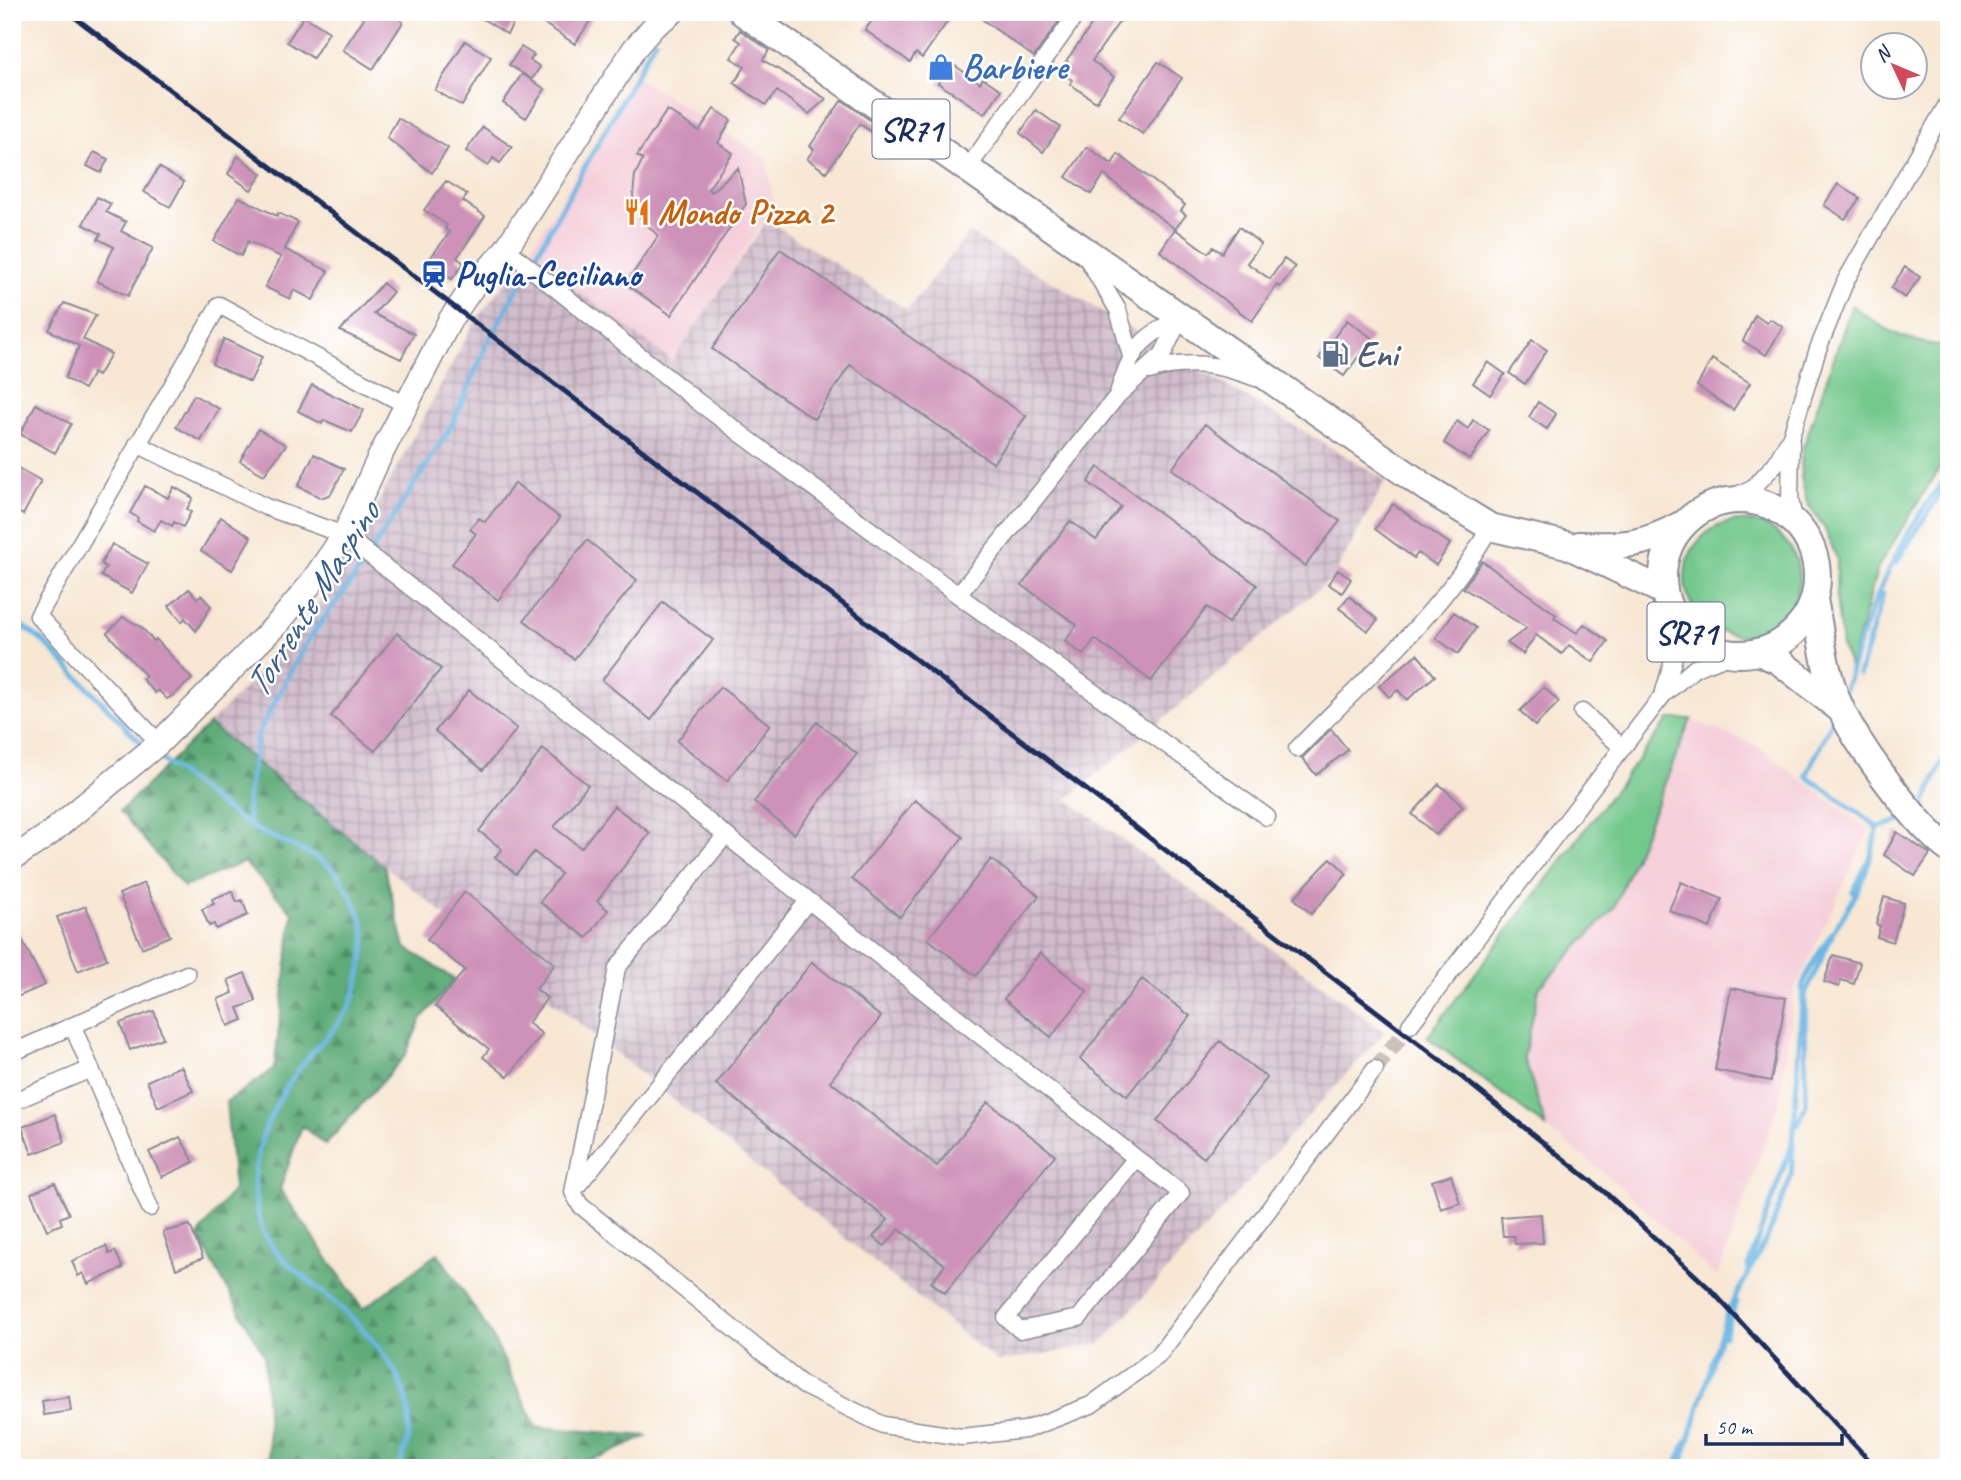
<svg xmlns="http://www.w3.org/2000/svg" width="1961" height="1480" viewBox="0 0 1961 1480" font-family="Caveat,sans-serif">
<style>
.built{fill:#f5cfda}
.industrial{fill:url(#industrial-grid)}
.grass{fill:#73c88c;stroke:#477c75;stroke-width:2}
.forest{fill:url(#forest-firs);stroke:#3c6e6b;stroke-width:2}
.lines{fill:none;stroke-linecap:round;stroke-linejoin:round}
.stream{stroke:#6bb7e5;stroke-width:5}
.building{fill:#ce92b8}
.street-tunnel{stroke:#cbc2bc;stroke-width:16;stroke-dasharray:16 8;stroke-linecap:butt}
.street-casing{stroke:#898b98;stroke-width:19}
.secondary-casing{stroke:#898b98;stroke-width:26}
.primary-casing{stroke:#898b98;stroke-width:30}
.street{stroke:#fff;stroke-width:16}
.secondary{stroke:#fff;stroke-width:23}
.primary{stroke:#fff;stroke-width:26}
.rail{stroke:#1b2f5e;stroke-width:5}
.labels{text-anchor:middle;stroke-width:5;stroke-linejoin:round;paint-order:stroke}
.shield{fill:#fff;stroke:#5f6d8e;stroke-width:2}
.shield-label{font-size:33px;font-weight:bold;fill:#1b2f5e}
.shop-label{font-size:35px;font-weight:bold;fill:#366cbe;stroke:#fff;text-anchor:start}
.food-label{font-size:35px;font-weight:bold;fill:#c56008;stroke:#fff;text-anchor:start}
.transit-label{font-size:35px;font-weight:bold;fill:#164399;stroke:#fff;text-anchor:start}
.service-label{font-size:35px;font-weight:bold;fill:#4e5e75;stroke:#fff;text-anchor:start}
.water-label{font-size:37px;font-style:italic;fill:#375f8d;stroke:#fff}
</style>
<defs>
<pattern id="industrial-grid" width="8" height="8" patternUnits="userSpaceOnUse" patternTransform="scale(1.75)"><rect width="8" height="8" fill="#d1bdcb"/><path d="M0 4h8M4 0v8" fill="none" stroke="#a99aa8"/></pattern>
<pattern id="forest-firs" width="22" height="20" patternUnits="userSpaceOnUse" patternTransform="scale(1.75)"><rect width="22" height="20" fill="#5eac78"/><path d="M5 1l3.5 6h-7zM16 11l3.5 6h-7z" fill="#4d8c66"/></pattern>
</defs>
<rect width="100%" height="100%" fill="#fff"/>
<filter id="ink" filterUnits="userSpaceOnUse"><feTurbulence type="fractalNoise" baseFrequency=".0143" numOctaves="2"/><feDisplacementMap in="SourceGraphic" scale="14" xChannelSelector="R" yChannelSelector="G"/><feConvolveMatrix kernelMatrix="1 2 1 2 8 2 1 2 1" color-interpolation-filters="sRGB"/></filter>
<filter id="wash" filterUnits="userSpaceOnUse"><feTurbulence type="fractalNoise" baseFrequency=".00686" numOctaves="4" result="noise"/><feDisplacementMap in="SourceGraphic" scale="28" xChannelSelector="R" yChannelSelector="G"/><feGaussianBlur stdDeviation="1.57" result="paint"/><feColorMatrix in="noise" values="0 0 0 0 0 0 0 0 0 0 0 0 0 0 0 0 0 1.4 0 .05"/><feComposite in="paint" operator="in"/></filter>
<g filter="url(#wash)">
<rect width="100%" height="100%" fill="#f7e7d3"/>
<!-- built -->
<path class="built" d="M636,77L766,158L774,205L672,362L528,253Z
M1691,719L1757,746L1869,830L1794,991L1779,1104L1717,1277L1619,1185L1546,1127L1524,1057L1539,988L1614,908Z"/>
<!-- industrial -->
<path class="industrial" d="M767,220L907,310L969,233L1386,480L1334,576L1067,799L1385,1032L1100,1344L998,1362L209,724L299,633L364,529L475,321L528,253L672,361Z"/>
<!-- grass -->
<path class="grass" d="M1852,305C1884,330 1907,344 1949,346V453L1878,567L1850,667L1842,647L1836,598L1837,559L1824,527L1807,503L1801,477L1802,451Z
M1685 578a57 57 0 1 1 114 0a57 57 0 1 1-114 0Z
M1669,719H1691L1614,908L1539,988L1524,1057L1546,1127L1427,1037Z"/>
<!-- forest -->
<path class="forest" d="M209,724L384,866L405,947L455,980L421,1019L405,1056L325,1145L302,1126L280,1189L363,1309L438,1253L491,1334L536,1427L648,1436L606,1455L559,1468H270L264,1355L198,1236L234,1188L226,1102L274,1069L293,913L244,862L184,887L120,811Z"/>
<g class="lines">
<!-- stream -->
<path class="stream" d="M1896,563L1949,480
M12,618L45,643L144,746
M1859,675L1883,594
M1845,690C1866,613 1898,536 1949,474
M154,754C187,778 218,806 252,827C274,840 320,854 336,872C347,885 360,912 364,928C369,945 357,989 350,1006C342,1023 322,1040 310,1055C271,1103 241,1163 261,1225C270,1254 299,1272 321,1291C373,1334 435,1395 398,1468
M1921,813L1949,746
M249,825L247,800L257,737L276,699L310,637L359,571L451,427L488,342L655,40
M1876,828L1906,819
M1853,892L1867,863
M1798,1125L1806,1104L1805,994L1832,936
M1748,1267L1793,1141
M1724,1336L1736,1303
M1677,1464L1686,1441
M1678,1468L1684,1457L1727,1313L1768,1236L1791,1177L1803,984C1814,957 1830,937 1845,913C1862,887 1870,861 1877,831L1874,824L1806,776L1835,715"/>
</g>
<g id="blocks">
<!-- building -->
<path class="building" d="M368,12H388L403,22L373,69L343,50Z
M472,12H520L507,34Z
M527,12H596L575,44Z
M878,12H954L922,58L916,53L910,62L865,30Z
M972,12H1049L1060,20L1034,57Z
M1101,12H1126L1092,61L1114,77L1096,102L1070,84L1072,80L1063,74L1070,64L1066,61Z
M304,16L329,32L313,58L287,42Z
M740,30L769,50L763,60L826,99L809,114L777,91L766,105L734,83L745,67L731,58L741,42L735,38Z
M465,41L491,57L462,106L435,90Z
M521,47L534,55L530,60L540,67L532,79L509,65Z
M1158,62L1182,78L1143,134L1119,118Z
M951,63L980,83L983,78L1001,90L985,114L938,83Z
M522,74L545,89L526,118L503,103Z
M842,100L884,130L879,137L860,124L826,172L807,159L814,149L810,146Z
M714,109L731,120L718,143L733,153L708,189L711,192L738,168L746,204L671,315L626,284L658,236L640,217L633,196L635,175L643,159L637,156L667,110L699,131Z
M1036,110L1060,127L1043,152L1020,133Z
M398,118L448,148L432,173L387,138Z
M483,127L512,147L500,163L493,158L488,166L466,151Z
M1087,147L1112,164L1118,154L1185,205L1181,211L1186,215L1175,229L1208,253L1213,247L1222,253L1239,227L1261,244L1247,263L1270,279L1284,259L1295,267L1280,287L1277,285L1252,321L1160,251L1175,229L1104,175L1091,194L1066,177Z
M94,152L108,159L101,173L87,166Z
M238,156L262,174L251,190L228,174Z
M159,167L184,182L170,207L144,192Z
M446,181L467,194L463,201L485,216L457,258L464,263L452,279L428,261L450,232L445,229L447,225L424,210Z
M1838,184L1860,198L1845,219L1824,205Z
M97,197L111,204L106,212L126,222L121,231L153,248L128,296L97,281L114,247L98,239L101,234L83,224Z
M239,197L277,216L278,213L298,222L284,251L285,249L328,271L313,300L294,290L290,299L265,287L281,257L248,241L241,256L214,241Z
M780,249L1026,416L993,463L850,365L814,419L712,349Z
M1905,267L1920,277L1905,298L1891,288Z
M383,283L393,292L374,314L414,334L401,359L340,331Z
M64,303L96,315L83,339L111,354L98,376L93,373L84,389L65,378L79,346L49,330Z
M1755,315L1767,323L1770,319L1783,327L1766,355L1743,341Z
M1347,320L1372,338L1344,376L1319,358Z
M224,339L262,357L250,382L212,364Z
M1532,340L1547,350L1525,384L1509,373Z
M1712,359L1750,383L1733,410L1697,386Z
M1488,362L1505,374L1490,395L1473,383Z
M312,385L364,410L352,432L324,420L322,424L298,411Z
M194,395L219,409L201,441L176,427Z
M1538,402L1556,414L1547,429L1529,417Z
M36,404L71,424L55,453L20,434Z
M1473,420L1489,430L1470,460L1444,443L1457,421L1468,429Z
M1205,424L1340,521L1305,566L1172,469Z
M258,429L286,445L264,475L240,461Z
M314,454L344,469L331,494L321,498L298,486Z
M12,465L41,481L23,515L12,509Z
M1098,467L1257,585L1228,623L1207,607L1151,681L1095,639L1083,655L1065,641L1077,625L1022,585L1070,521L1096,540L1121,507L1088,482Z
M515,483L560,518L498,600L452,564L476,534L470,529L479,518L485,522Z
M145,486L168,498L174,487L193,498L187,509L191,512L183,527L174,522L172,526L161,520L154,531L137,521L138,518L130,513Z
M1393,504L1450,544L1436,565L1418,553L1414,558L1375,529Z
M221,517L251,537L232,570L201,551Z
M587,540L637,580L574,659L524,620Z
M112,544L148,564L132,593L101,576L106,567L101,564Z
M1482,561L1550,610L1556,615L1554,618L1577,633L1584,624L1608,641L1593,662L1569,645L1562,654L1536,635L1523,654L1507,643L1527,628L1463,588Z
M1338,570L1351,579L1342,593L1328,584Z
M189,589L197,598L201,595L211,606L196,631L185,618L182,622L169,606Z
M1349,596L1378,620L1368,631L1339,608Z
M663,602L713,640L651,720L602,680Z
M1454,612L1476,628L1458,654L1436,638Z
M123,617L141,627L154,641L156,639L192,679L175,694L167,699L158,690L155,693L142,679L146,676L107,633Z
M397,633L441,669L375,751L331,716Z
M1417,654L1435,676L1407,700L1398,690L1389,697L1379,686Z
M720,687L770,725L727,781L677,741Z
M1544,687L1559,702L1535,726L1520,711Z
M469,690L517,729L483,770L435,731Z
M817,722L857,754L794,834L754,802Z
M1331,729L1348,750L1316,775L1302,758Z
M543,749L588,785L554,827L581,848L614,806L650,833L597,901L608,910L587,938L540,902L561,874L534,852L516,874L495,857L502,849L479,831Z
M1439,784L1463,806L1436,835L1412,814Z
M915,800L963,837L900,917L852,879Z
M1897,832L1930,854L1915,876L1884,855Z
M1331,858L1347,874L1311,914L1294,898Z
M991,859L1039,896L976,976L928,939Z
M1681,882L1722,899L1710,928L1669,910Z
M144,883L170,936L142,948L119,894Z
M232,891L237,902L242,900L248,915L216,929L214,924L209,926L202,909L214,904L212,899Z
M465,892L555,964L536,989L547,998L528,1023L542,1034L508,1077L483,1057L489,1049L435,1006L465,970L427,940Z
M1884,897L1904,903L1893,942L1877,937L1880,926L1876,924Z
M86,906L107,959L78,971L57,917Z
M12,920L45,985L17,997L12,986Z
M1040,953L1087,991L1051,1037L1004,999Z
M1833,955L1860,963L1854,984L1841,980L1839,987L1824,982Z
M812,962L881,1017L830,1081L937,1166L988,1102L1055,1155L945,1293L931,1282L945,1265L899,1229L885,1246L873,1237L888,1220L716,1084Z
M245,973L256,1001L238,1008L243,1020L228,1026L218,999L233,993L228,980Z
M1142,979L1190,1016L1127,1096L1080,1059Z
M1731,988L1786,998L1771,1081L1715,1070Z
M154,1011L163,1038L130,1050L120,1023Z
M1220,1041L1267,1078L1204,1158L1157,1121Z
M181,1066L193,1091L158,1107L147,1081Z
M55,1114L65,1142L32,1154L22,1127Z
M180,1137L194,1162L162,1177L149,1152Z
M1451,1175L1460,1203L1441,1209L1432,1181Z
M55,1183L69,1214L60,1218L62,1224L47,1230L31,1193Z
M1541,1214L1543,1243L1515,1244L1514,1236H1503L1501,1217Z
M190,1225L203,1258L176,1269L163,1232Z
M106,1246L109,1254L115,1251L123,1268L88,1284L83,1273L78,1276L72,1261Z
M69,1397L71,1411L44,1415L42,1401Z"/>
</g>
</g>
<g filter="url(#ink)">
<use href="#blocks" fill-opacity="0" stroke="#898b98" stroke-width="2"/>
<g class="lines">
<!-- street-tunnel -->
<path class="street-tunnel" d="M1375,1069L1410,1025"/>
<defs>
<path id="street" d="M968,168L1078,12
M506,249L697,401L958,595L1118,395L1163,354L1180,318
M1088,260L1118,310L1131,356
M1149,371C1187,359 1219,364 1256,378
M1118,393C1132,350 1139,338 1180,318
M1791,442L1790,499L1794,520
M137,444L266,507L344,535L1136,1158L1006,1318L1020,1330L1079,1318L1181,1193L1136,1158
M1727,500L1754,487L1776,463L1791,436L1818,349L1846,280L1949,101
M958,595L1267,817
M1663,695L1674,657L1675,620
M1582,712L1623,748
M159,743L38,616L219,305L406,405
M1297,749C1362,682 1445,610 1490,527
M1410,1025L1663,695L1695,668L1732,654
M73,1027L150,1208
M12,1053L187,974
M12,1102L91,1069
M574,1190L808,901
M573,1192L580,1205L804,1386L883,1425L962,1437L1025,1430L1091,1405L1158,1356L1375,1069
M573,1192L617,968L725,836"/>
<path id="secondary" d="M12,859L48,835L159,743L279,622L309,586L344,535L378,460L450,320L472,288L506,249L634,49L654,26L673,12"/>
<path id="primary" d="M742,12L1428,489L1490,527L1567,545L1663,591
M1663 577a77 77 0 1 1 154 0a77 77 0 1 1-154 0Z
M1579,545C1622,546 1643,546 1681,525
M1814,599C1821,635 1825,677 1841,709C1858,746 1916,826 1949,849
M1759,652L1779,661L1840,709"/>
</defs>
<!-- street casing -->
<use href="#street" class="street-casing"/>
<!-- secondary casing -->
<use href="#secondary" class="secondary-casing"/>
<!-- primary casing -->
<use href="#primary" class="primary-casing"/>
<!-- street -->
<use href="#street" class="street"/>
<!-- secondary -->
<use href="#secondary" class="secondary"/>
<!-- primary -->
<use href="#primary" class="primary"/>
<!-- rail -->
<path class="rail" d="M68,12L1443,1062L1607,1194L1709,1288L1876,1468"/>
</g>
</g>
<!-- icons -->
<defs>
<symbol id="shop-bare" viewBox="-9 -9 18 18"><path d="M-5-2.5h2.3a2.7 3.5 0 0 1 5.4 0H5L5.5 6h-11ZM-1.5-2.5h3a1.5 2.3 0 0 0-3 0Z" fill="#3f7fe0" stroke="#fff" stroke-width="2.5" paint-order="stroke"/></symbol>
<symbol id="restaurant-bare" viewBox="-9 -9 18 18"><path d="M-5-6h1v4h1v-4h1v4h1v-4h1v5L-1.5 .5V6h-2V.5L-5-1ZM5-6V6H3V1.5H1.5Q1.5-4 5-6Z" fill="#e8710a" stroke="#fff" stroke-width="2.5" paint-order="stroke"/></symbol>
<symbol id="station-bare" viewBox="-9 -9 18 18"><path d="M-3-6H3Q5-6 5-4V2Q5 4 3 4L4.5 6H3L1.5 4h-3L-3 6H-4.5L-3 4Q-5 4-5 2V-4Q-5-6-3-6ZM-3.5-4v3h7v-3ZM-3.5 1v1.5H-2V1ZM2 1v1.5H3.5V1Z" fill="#1a4fb4" stroke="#fff" stroke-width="2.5" paint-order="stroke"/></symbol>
<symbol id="fuel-bare" viewBox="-9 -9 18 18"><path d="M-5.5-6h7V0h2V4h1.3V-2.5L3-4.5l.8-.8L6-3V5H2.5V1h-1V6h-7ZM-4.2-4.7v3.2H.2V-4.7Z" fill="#5c6f8a" stroke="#fff" stroke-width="2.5" paint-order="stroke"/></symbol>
</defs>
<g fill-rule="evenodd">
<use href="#shop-bare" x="922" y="48" width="38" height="38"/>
<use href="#restaurant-bare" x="618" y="193" width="38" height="38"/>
<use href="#station-bare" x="415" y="255" width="38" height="38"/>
<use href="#fuel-bare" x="1316" y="335" width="38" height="38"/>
</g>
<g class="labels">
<!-- shield labels -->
<g class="shield">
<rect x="872.5" y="99.5" width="77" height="59" rx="5"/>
<rect x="1647.5" y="602.5" width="77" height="59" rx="5"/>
</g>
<g class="shield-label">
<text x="911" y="141">SR71</text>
<text x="1686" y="644">SR71</text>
</g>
<!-- shop labels -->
<g class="shop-label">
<text x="962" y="79">Barbiere</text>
</g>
<!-- food labels -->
<g class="food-label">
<text x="658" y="224">Mondo Pizza 2</text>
</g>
<!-- transit labels -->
<g class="transit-label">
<text x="455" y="286">Puglia-Ceciliano</text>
</g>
<!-- service labels -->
<g class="service-label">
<text x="1356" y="366">Eni</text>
</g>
<!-- water labels -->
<g class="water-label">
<text transform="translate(311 599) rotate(-58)" y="13">Torrente Maspino</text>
</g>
</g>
<!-- margin -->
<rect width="1961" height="1480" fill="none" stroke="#fff" stroke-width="42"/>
<!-- north arrow -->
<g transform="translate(1894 66) rotate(314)"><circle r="33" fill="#ffffff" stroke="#a4acbf" stroke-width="2"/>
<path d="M0-5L12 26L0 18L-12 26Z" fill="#d1495b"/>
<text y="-10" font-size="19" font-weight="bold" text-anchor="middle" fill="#1b2f5e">N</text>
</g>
<!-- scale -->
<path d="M1706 1434v10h136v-10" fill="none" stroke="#1b2f5e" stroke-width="3.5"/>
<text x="1716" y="1434" font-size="21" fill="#1b2f5e" stroke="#ffffff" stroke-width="5" paint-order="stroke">50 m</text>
</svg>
